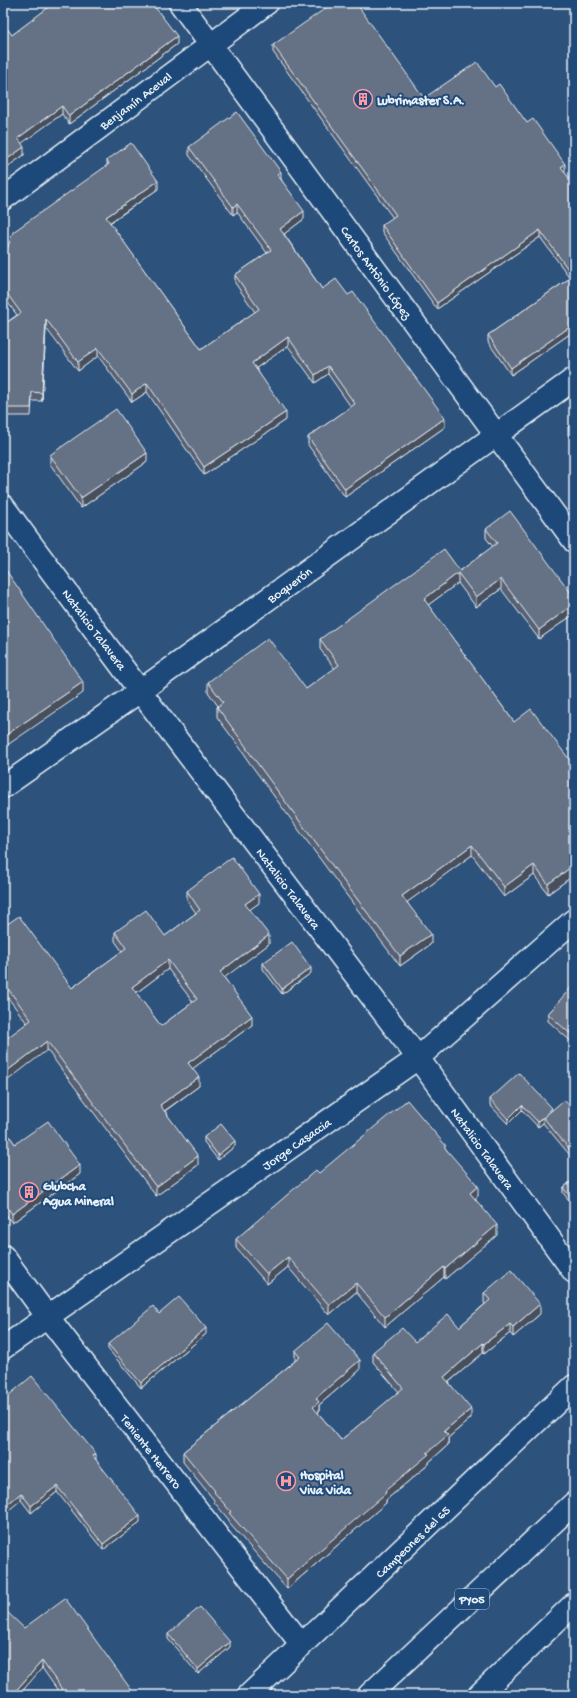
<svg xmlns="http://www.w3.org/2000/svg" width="577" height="1698" viewBox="0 0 577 1698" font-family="'Gochi Hand',sans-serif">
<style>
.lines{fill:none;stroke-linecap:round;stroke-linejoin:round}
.minor-casing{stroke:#e8f1f8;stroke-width:25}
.highway-casing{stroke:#e8f1f8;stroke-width:25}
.minor{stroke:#1f4a7a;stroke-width:22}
.highway{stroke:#1f4a7a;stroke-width:22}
.wall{fill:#576172;stroke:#e8f1f8;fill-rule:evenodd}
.shaded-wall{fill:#474f5c;stroke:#e8f1f8}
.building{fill:#657184;stroke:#e8f1f8;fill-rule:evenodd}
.labels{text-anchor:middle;stroke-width:4;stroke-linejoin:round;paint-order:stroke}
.shield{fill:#1f4a7a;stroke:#acbfd2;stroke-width:1}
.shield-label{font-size:12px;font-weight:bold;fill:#e8f1f8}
.poi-label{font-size:13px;font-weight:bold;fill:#e8f1f8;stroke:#1f4a7a;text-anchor:start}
.street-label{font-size:13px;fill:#e8f1f8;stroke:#1f4a7a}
</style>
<rect width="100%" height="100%" fill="#2d527c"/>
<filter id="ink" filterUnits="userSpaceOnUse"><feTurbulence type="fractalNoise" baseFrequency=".025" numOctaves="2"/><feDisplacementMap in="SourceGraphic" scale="8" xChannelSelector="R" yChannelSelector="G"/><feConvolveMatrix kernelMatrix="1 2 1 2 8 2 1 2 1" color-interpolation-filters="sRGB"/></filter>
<g filter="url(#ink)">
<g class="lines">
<defs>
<path id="minor" d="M180,3L574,541
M3,199L267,3
M3,506L140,691L418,1058L574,1272
M3,787L140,691L574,379
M3,1256L47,1316L302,1645
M3,1348L418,1058L574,920
M249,1695L574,1386
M479,1695L574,1604"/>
<path id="highway" d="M369,1695L574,1503"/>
</defs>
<!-- minor casing -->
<use href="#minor" class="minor-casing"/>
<!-- highway casing -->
<use href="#highway" class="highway-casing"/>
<!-- minor -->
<use href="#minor" class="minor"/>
<!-- highway -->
<use href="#highway" class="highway"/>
</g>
<!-- wall -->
<path class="wall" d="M42,3H152L177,44L69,124L62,114L21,143L24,155L3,170L12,35L47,9Z
M427,3H435L430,7Z
M273,45L424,98L495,87L527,123L565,171L564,172L574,185V331L511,375L488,342V335L570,278L540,237L437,309L382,232V225L393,218L273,52Z
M189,147L281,179L304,219L284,234L322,289L445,427L345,497L308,445V437L351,407L328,374L315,383L288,346L256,368L286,420L204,475L147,392L132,402L98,356L78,371L46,328L42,401H32L31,416H3V325L17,315L3,296V261L107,165V160L158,189L110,223L201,349L255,312L235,283V275L267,253L237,212L233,215L189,155Z
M574,422V444L568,435V427Z
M50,455L147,462L81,508L50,464Z
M486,529L574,597V614L539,639L501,589L476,607L458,583L428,605L514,722L572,763L574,762V875L548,894L534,875L504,897L472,855L407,902L431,944L400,966L345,893L246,758V756L217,717V707L218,706L208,692V682L306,689L335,669L320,649V639L460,571L493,547L486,538Z
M187,891L259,903L250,909L269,944L224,977L252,1025L192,1069L199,1086L165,1111L198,1165L156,1196L3,991V927L72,988L122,951L115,941V932L165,936L196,913L187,900ZM168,969L193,1002L161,1026L136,993Z
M263,963L311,973L282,994L263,969Z
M574,986V1044L548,1021V1014Z
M490,1099L552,1110L574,1111V1160L543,1123L538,1127L522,1110L508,1124L490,1105Z
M3,1127L15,1144L80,1174L12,1223L3,1210Z
M204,1137L235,1146L218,1160L204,1142Z
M446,1149L478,1196L475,1199L497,1235L445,1279L444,1277L385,1327L356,1292L329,1315L288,1267L267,1284L236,1248V1239L319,1173Z
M574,1179V1206L563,1193V1188Z
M484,1293L540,1314L513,1337L510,1333L484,1354L483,1353L449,1382L471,1418L448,1438V1445L429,1462V1464L386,1500V1503L287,1589L229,1523V1520L214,1502V1500L183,1462V1452L295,1361V1351L360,1370L319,1405V1412L318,1413L341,1440L399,1392L373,1362V1352L415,1342L459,1327L485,1304L484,1303Z
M159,1314L206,1334L141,1388L108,1349V1344Z
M3,1400L96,1460L140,1522L103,1550L57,1492L31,1513L21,1500Z
M24,1628L135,1695H61L42,1668Z
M168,1634L230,1647L198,1674L168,1639Z"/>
<!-- shaded-wall -->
<path class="shaded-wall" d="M430,3H435L430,7Z
M177,36V44L69,124V116Z
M62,106V114L18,146V138Z
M24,147V155L3,170V162Z
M565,164V171L561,174V167Z
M281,172V180L277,174Z
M158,181V189L106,225V217Z
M237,204V212L233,215V207Z
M304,211V219L280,237V229Z
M540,230V237L437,309V303Z
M46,319V328L42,401V393Z
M574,324V331L511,375V368Z
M288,337V346L252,371V363Z
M98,348V356L78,371V362Z
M328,366V374L315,383V375Z
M147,383V392L132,402V394Z
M286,412V420L204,475V467Z
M445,418V427L345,497V489Z
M147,453V462L81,508V498Z
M458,573V583L424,608V599Z
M501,579V589L476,607V597Z
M574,604V614L539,639V630Z
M83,682V693L3,748V737Z
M472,845V855L402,906V896Z
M534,865V875L504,897V887Z
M574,865V875L548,894V884Z
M259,894V903L245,913V904Z
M431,934V944L400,966V956Z
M269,935V944L220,981V972Z
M168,960V969L132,996V987Z
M311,968V973L282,994V989Z
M252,1016V1025L188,1072V1063Z
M47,1041V1050L3,1084V1074Z
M199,1077V1086L160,1114V1105Z
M522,1105V1110L508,1124V1119Z
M543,1117V1123L538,1127V1122Z
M235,1141V1146L218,1160V1155Z
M198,1156V1165L156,1196V1187Z
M80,1165V1174L12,1223V1214Z
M478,1186V1196L470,1203V1193Z
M497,1225V1235L445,1279V1269Z
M288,1257V1267L267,1284V1274Z
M444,1267V1277L385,1327V1317Z
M356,1283V1292L329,1315V1305Z
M540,1304V1314L513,1337V1327Z
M510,1324V1333L484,1354V1344Z
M206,1328V1334L141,1388V1383Z
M483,1343V1353L444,1386V1377Z
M360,1360V1370L319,1405V1412L313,1417V1407L316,1398Z
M471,1409V1418L448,1438V1445L429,1462V1464L386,1500V1503L287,1589V1579L385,1491L444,1431Z
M96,1454V1460L93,1456Z
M57,1486V1492L31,1513V1506Z
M21,1493V1500L3,1515V1508Z
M140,1516V1522L103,1550V1544Z
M230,1642V1647L198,1674V1669Z
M42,1661V1668L19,1695H12Z"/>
<!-- building -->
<path class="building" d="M48,3H152L177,36L69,116L62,106L18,138L24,147L3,162V23L12,35L50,6Z
M333,3H356L424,98L477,62L495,87L499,84L527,123L533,119L565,164L561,167L574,185V324L511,368L488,335L573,276L540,230L437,303L382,225L396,215L273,45Z
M237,112L281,172L277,174L304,211L280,229L322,289L336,279L348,295L353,292L445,418L345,489L308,437L355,404L328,366L315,375L288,337L252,363L286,412L204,467L147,383L132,394L98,348L78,362L46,319L42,393L32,392L31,408H3V325L21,313L3,288V261L13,232L109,164L107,160L131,143L158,181L106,217L201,349L259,309L235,275L271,250L237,204L233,207L189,147Z
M116,409L147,453L81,498L50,455Z
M574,422V436L568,427Z
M510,511L574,597V604L539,630L501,579L476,597L458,573L424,599L514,722L531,709L572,763L574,762V865L548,884L534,865L504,887L472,845L402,896L431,934L400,956L345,883L246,748H247L217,707L223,702L208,682L268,638L306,689L339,665L320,639L444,549L460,571L497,543L486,529Z
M3,566L83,682L3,737Z
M232,857L259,894L245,904L269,935L220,972L252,1016L188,1063L199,1077L160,1105L198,1156L156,1187L47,1041L3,1074V1041L31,1020L3,982V927L19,916L72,988L126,948L115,932L146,910L165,936L200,910L187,891ZM168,960L197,999L161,1026L132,987Z
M292,942L311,968L282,989L263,963Z
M573,985L574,986V1037L548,1014Z
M519,1073L552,1108L544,1117L564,1100L574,1111V1155L543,1117L538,1122L522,1105L508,1119L490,1099Z
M407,1100L446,1146L444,1147L478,1186L470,1193L497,1225L445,1269L444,1267L385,1317L356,1283L329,1305L288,1257L267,1274L236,1239L316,1170L319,1173Z
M48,1121L80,1165L12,1214L3,1201V1127L15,1144Z
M221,1124L235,1141L218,1155L204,1137Z
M574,1179V1201L563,1188Z
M511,1270L540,1304L513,1327L510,1324L484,1344L483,1343L444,1377L471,1409L444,1431L448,1435L427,1453L429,1454L385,1491L386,1493L287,1579L229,1513L231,1512L214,1492L215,1491L183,1452L300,1357L295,1351L328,1323L360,1360L316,1398L319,1402L313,1407L341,1440L403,1388L373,1352L402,1328L415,1342L448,1314L459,1327L490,1300L484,1293Z
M179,1297L206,1328L141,1383L108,1344L153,1306L159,1314Z
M32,1376L96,1454L93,1456L140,1516L103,1544L57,1486L31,1506L21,1493L3,1508V1400Z
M65,1598L135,1695H66L42,1661L12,1695H3V1610L4,1609L24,1628Z
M200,1607L230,1642L198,1669L168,1634Z"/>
</g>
<!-- icons -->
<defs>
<symbol id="building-ring" viewBox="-11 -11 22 22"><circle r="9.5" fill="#1f4a7a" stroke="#ff9aa2" stroke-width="1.5"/><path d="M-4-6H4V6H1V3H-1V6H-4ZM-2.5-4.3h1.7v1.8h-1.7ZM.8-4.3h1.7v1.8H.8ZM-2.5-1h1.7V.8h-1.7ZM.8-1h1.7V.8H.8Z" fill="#ff9aa2"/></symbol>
<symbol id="hospital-ring" viewBox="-11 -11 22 22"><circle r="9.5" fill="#1f4a7a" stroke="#ff9aa2" stroke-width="1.5"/><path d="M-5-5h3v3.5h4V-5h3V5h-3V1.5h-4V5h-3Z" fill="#ff9aa2"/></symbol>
</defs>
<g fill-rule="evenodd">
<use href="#building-ring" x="352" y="88" width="22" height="22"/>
<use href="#building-ring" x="18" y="1181" width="22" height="22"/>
<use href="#hospital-ring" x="275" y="1470" width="22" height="22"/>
</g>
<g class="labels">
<!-- shield labels -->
<rect class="shield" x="455" y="1589" width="34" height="20" rx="3"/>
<g class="shield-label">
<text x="472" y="1603">PY05</text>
</g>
<!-- poi labels -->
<g class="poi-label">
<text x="377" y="104">Lubrimaster S.A.</text>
<text x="43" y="1190">Glubcha<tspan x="43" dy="15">Agua Mineral</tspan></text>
<text x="300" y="1479">Hospital<tspan x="300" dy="15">Viva Vida</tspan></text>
</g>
<!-- street labels -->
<g class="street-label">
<text transform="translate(135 100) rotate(-37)" y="5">Benjamín Aceval</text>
<text transform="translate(377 272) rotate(54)" y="5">Carlos Antônio López</text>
<text transform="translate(289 584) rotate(-36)" y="5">Boquerón</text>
<text transform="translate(95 629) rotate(53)" y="5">Natalicio Talavera</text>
<text transform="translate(289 888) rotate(53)" y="5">Natalicio Talavera</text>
<text transform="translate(296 1143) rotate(-35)" y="5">Jorge Casaccia</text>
<text transform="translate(483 1148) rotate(54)" y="5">Natalicio Talavera</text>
<text transform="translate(152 1451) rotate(52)" y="5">Teniente Herrero</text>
<text transform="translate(412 1541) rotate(-44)" y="5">Campeones del 65</text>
</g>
</g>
<!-- margin -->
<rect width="577" height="1698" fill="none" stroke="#1f4a7a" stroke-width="16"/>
<rect x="8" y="8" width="561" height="1682" fill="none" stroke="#e8f1f8" stroke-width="1.5" filter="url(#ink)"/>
</svg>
